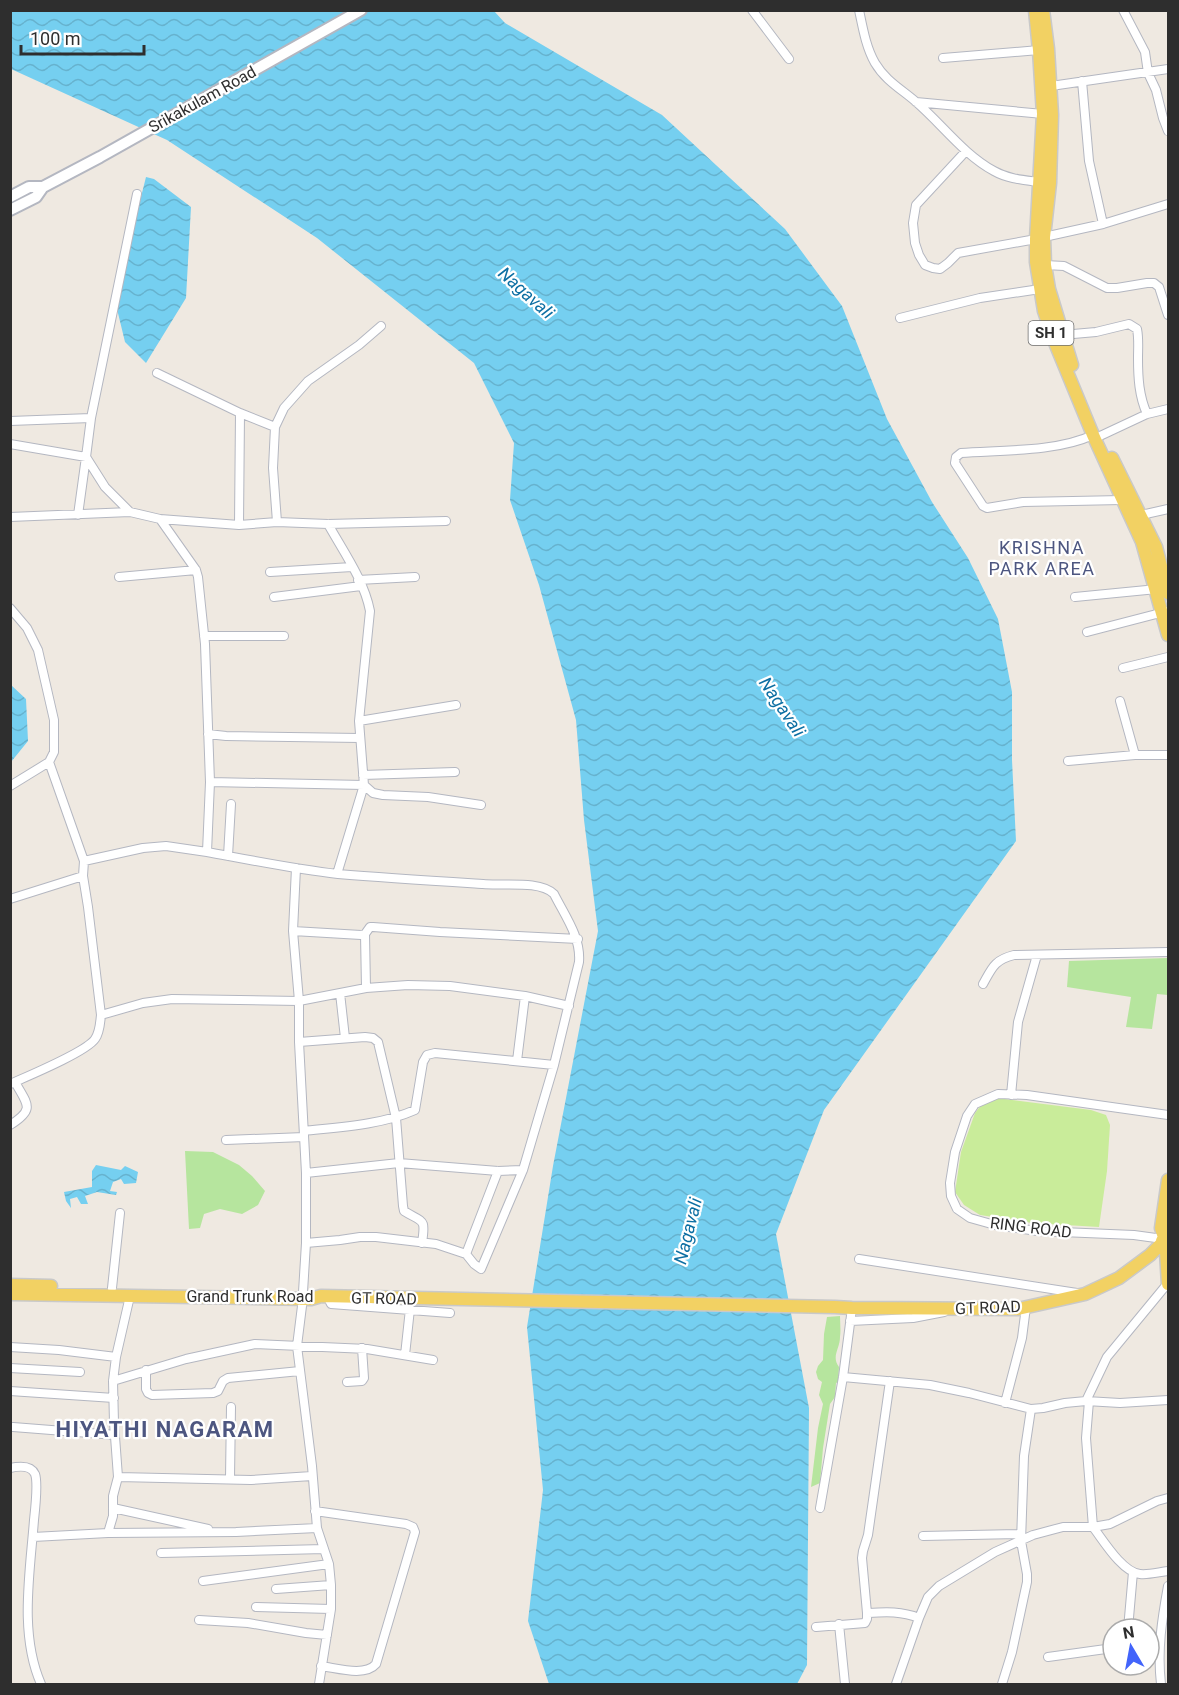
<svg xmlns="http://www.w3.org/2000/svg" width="1179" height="1695" viewBox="0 0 1179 1695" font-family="Roboto,sans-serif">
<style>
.grass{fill:#b6e59e}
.pitch{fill:#c9ec9a}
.water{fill:url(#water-waves)}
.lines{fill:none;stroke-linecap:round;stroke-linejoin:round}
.street-casing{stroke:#b4b7c1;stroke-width:10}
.secondary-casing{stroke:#b4b7c1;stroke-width:14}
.primary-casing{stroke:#c9c9c9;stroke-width:15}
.street{stroke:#fff;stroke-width:8}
.secondary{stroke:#fff;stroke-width:10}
.primary{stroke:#f2d163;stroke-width:12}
.labels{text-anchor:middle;stroke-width:4.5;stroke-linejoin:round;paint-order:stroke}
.shield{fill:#fff;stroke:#6d6d6d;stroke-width:1.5}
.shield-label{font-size:15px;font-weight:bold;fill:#2e2e2e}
.street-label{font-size:16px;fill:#2e2e2e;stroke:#fff}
.water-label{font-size:18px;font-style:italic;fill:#0d6fa3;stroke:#fff}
.neighbourhood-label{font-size:18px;letter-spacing:1.5px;fill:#4d5680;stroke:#fff}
.district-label{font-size:22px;font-weight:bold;letter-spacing:1.5px;fill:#4d5680;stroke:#fff}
</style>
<defs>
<pattern id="water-waves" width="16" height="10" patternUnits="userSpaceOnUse" patternTransform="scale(1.5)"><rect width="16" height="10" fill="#75cff0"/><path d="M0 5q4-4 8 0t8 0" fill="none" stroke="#66b2ce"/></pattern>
</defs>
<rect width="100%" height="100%" fill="#efe9e1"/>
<!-- grass -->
<path class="grass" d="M1168,958V995L1157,994L1152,1029L1126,1027L1131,997L1067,987L1069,961Z
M185,1151L213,1152L239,1165L252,1176L265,1191L258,1205L242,1214L220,1209L204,1214L200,1228L189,1229Z
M840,1316C840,1323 841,1330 840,1337C840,1349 831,1356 839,1367L838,1382L836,1383L835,1397L830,1404L823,1448L820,1483L811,1487L818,1428L823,1404L819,1395L822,1382L818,1379L816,1372L818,1366L823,1360L824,1334L827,1317Z"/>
<!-- pitch -->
<path class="pitch" d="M997,1098L1091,1110L1106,1115L1110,1125L1107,1171L1099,1227L1032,1223L980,1215L964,1205L955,1192L961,1152L975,1113L982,1104Z"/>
<!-- water -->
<path class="water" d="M11,11H494L505,23L662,115L785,229L842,306L887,419L932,502L968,558L998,619L1012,692V760L1016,841L824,1110L776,1234L809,1408L807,1665L797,1684H549L528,1621L543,1490L527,1327L553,1166L598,931L584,820L576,720L539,585L510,500L514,443L474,363L317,238L167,140L11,69Z
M146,177L154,179L191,207L186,298L146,363L125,342L117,309L137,213Z
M11,685L26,699L28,741L11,762Z
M96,1165L121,1170L125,1166L138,1172L136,1183L124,1184L121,1179L113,1182L110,1191L117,1192L116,1195L97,1192L85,1196L88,1204H81L77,1197L70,1199L71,1208L66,1201L64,1192L92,1187V1171Z"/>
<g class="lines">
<defs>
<path id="street" d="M752,10L789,59
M859,10C863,29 866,47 875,63C885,80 901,89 915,101C942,124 963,154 994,171C1008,179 1024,180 1039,182
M1123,10L1145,52L1148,73L1156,90L1163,118L1168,131
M943,58L1039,50
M1082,81L1089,161L1103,224
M1051,86L1168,69
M916,102L1043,114
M966,151L916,205L913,223L915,243L919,255L925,265L933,268L940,269L948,263L958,253L1036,239
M1044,237L1103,224L1168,204
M1045,265L1064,266L1107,288H1117L1147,283H1154L1159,287L1168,315
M900,318L980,298L1040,289
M1062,335L1096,332L1129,324L1137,329C1139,339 1138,348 1138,358C1138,378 1139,396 1147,414
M157,373L240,413L239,525
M240,413L275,427L284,408L308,381L359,345L381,326
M10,421L91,418
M275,427L273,468L277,522
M1093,435C1057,452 1001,450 961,453L956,457L955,463L983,506L987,508L1023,502L1122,500
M1100,436L1147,414L1168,409
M10,444L86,457L78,515
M130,512L105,487L86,457L91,418L137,194
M1141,515L1168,509
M10,517L130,512L160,519L196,570L198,577L205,644L210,782L207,852L166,846L143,848L84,861L83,876L10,899
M160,519L239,525L277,522L328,524L446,521
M328,524C343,551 364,580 370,611L359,721L364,785L337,874
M270,572L352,567
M119,577L196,570
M358,580L415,577
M274,597L361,586
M1075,597L1157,589
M10,608L27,628L38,650L54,720V752L49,762L10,786
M1087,632L1168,611
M204,636H284
M1123,668L1168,657
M1120,701L1135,755
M359,721L456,705
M208,734L226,736L360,738
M1068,761L1135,755H1168
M49,762L84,861
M363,775L455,772
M210,782L364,785L373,793L383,795L428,797L481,805
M207,852C250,860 294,869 338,874C386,878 435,881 483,884C503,886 540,880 554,894C565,916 581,937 579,962L554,1065L523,1170
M228,856L231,804
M296,868L293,931L299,1001V1042L306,1173V1243L303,1292
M293,931L361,935L365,934L370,927H373L440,932L578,939
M365,934L366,988
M983,984C992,968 994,960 1014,955L1168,952
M340,993L345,1038
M101,1015L143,1003L172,999L299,1001L366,988L408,985L450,986L525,996L569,1006
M299,1042L365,1037L373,1038L378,1042L396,1118L403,1206L404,1211C423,1223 426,1217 422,1243
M517,1061L525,996
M10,1084C28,1076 86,1052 95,1039C100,1032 100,1023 101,1015L88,907L83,876
M1011,1095L1018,1022L1037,955
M10,1125C36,1109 27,1104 15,1082
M304,1131C341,1127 381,1125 415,1110L423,1062L427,1055L435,1053L554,1065
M226,1140L304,1137
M306,1173L399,1163L498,1171L523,1170L481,1269L474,1264L466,1254L436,1244L376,1237H360L340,1240L306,1243
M1163,1239L1134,1235L1037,1231L995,1225L970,1218L957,1209L951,1196L950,1183L955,1152L967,1116L975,1104L998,1094L1027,1095L1168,1115
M466,1254L498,1171
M859,1259L1077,1293
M112,1288L120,1213
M130,1296L116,1357L113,1381L114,1423L118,1477L113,1496V1516L108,1533L236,1532L317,1528
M327,1296L331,1304L450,1313
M303,1298L297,1346L312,1466L317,1528L329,1564L331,1585V1609L319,1684
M850,1321L913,1318L944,1312
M10,1347L59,1350L116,1357
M405,1355L410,1309
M10,1368L80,1372
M146,1370V1389L148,1393L152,1395L213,1393L218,1391L223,1381L228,1378L300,1371
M843,1377L930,1385L969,1393L1031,1409L1043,1408L1065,1403L1086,1401L1120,1403L1168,1400
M113,1381L186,1359L255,1344L367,1349L433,1360
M347,1382L362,1381L364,1378L362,1348
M10,1391L114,1398
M1086,1401L1107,1357L1168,1283
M1089,1401L1086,1438L1093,1527L1110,1524L1157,1501L1168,1498
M1005,1403L1022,1338L1026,1307
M13,1427L115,1435
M10,1468C19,1466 31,1465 35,1474C38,1482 35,1511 34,1520C30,1573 19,1634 41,1684
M118,1477L251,1480L312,1476
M230,1478L231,1407
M113,1508L208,1529
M820,1508L843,1377L852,1308
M315,1511L406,1524L413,1527L415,1532L376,1664C365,1677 337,1668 321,1666
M923,1536L1021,1534
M33,1537L108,1533
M161,1553L324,1549
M203,1581L329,1564
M276,1589L331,1585
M256,1607L331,1609
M867,1613L862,1558L863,1551L868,1535L890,1381
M199,1620L248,1623L306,1633L327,1635
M839,1624L845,1684
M816,1627L865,1623L867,1619V1613C886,1612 901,1611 919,1618
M1128,1629L1133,1572
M1048,1657L1113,1648
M896,1684L919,1618L928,1597L939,1586L995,1552L1033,1535L1063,1527H1093C1103,1540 1122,1572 1140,1574C1149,1575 1159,1572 1168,1571
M1002,1684L1012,1652L1027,1582V1574L1021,1541L1024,1456L1031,1409
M1161,1684C1157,1650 1162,1619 1168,1586"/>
<path id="secondary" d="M10,197L29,187H43
M10,210L36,197L43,187L100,157L361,10"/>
<path id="primary" d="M1035,10L1039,50L1043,114L1036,239V262L1044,311L1053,338L1093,435L1142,542L1168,635
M1043,10L1048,49L1052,115L1050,183L1044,237L1045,265L1049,289L1072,365
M1112,458L1156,547L1168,593
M1168,1180L1161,1228L1164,1237L1162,1241V1248L1168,1253
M1166,1252L1168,1284
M10,1285L51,1286
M10,1294L311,1299L321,1296L835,1307L852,1308L1018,1309L1085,1294L1119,1278L1150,1255L1161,1244"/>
</defs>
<!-- street casing -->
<use href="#street" class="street-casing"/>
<!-- secondary casing -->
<use href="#secondary" class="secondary-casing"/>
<!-- primary casing -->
<use href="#primary" class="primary-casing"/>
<!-- street -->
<use href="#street" class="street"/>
<!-- secondary -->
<use href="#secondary" class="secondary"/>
<!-- primary -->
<use href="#primary" class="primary"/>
</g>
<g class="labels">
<!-- shield labels -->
<rect class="shield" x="1028.5" y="321" width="45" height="24" rx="4.5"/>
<g class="shield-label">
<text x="1051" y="338">SH 1</text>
</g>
<!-- street labels -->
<g class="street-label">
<text transform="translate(202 99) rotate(-29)" y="6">Srikakulam Road</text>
<text transform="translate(1031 1227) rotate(7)" y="6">RING ROAD</text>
<text x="250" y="1302">Grand Trunk Road</text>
<text transform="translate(384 1298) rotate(1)" y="6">GT ROAD</text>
<text transform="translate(988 1307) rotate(-2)" y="6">GT ROAD</text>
</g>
<!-- water labels -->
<g class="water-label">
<text transform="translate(526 293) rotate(42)" y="6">Nagavali</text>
<text transform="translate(782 707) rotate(56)" y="6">Nagavali</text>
<text transform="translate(688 1231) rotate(-76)" y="6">Nagavali</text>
</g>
<!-- neighbourhood labels -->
<g class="neighbourhood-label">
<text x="1042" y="554">KRISHNA<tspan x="1042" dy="21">PARK AREA</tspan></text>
</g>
<!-- district labels -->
<g class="district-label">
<text x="165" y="1437">HIYATHI NAGARAM</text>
</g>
</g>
<!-- border -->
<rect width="1179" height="1695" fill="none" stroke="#2e2e2e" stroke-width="24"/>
<!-- north arrow -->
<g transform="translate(1131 1647) rotate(350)"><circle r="28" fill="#ffffff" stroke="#ababab" stroke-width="1.5"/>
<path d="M0-4.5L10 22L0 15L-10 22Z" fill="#4264fb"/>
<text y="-9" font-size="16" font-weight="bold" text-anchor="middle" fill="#2e2e2e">N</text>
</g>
<!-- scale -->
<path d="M21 45v9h123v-9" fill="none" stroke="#2e2e2e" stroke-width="3"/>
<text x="30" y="45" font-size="18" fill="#2e2e2e" stroke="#ffffff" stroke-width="4.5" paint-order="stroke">100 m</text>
</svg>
